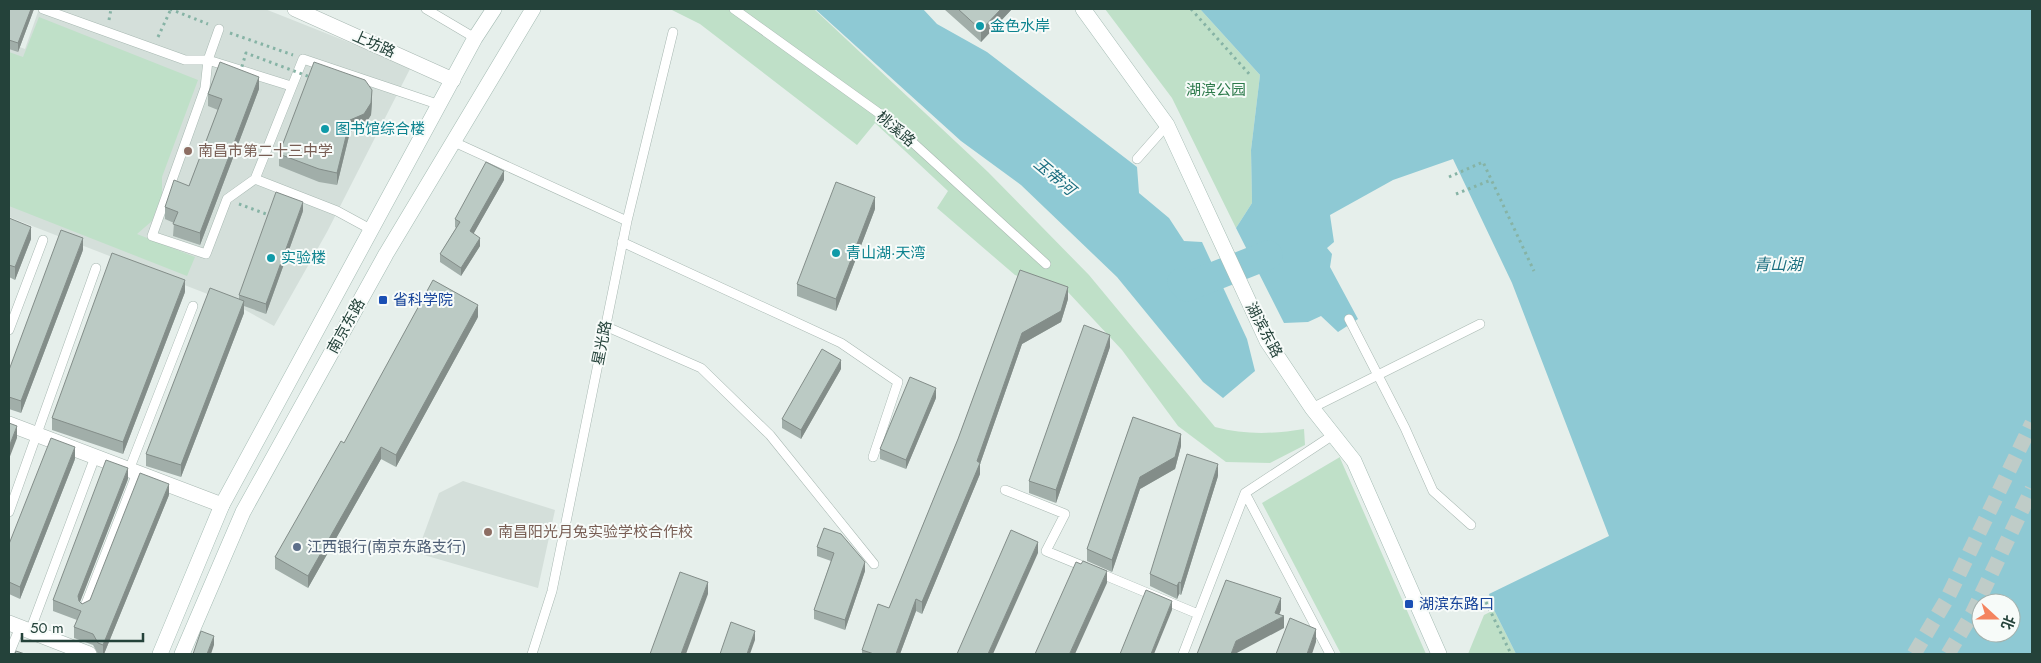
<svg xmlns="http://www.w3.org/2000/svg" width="2041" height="663" viewBox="0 0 2041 663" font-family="Jost,'Noto Sans SC',sans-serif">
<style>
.built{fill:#d4dfda}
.green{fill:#bfe0c8}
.water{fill:#8ec9d4;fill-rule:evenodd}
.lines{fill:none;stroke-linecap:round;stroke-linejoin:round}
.river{stroke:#8ec9d4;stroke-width:29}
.primary-tunnel{stroke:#bfccc8;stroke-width:15;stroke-dasharray:15 8;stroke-linecap:butt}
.lane-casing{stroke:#a8b8b2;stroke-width:10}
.street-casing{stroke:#a8b8b2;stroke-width:16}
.secondary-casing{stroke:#a4bbb3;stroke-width:16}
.path{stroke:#86b3a5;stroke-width:3;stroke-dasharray:2.5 4;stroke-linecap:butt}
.lane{stroke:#fff;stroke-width:9}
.street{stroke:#fff;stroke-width:15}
.secondary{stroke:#fff;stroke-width:15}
.path-bridge{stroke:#86b3a5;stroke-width:3;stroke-dasharray:2.5 4;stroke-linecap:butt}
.wall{fill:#a1aea9}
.shaded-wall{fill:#838d89}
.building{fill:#bbcac4;stroke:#838d89}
.culture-dot{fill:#0f9aa8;stroke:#f7fbf9;stroke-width:2}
.education-dot{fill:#8d6e63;stroke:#f7fbf9;stroke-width:2}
.transit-dot{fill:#1a4fb4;stroke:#f7fbf9;stroke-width:2}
.service-dot{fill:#5c6f8a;stroke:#f7fbf9;stroke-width:2}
.labels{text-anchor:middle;stroke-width:4;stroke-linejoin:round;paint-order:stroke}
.culture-label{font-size:15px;fill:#0d838f;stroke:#f7fbf9;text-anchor:start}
.street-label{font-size:15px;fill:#24423a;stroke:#f7fbf9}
.park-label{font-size:15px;fill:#2d7a4b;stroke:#f7fbf9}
.education-label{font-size:15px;fill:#785e54;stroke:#f7fbf9;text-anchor:start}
.transit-label{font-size:15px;fill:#164399;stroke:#f7fbf9;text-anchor:start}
.service-label{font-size:15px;fill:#4e5e75;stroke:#f7fbf9;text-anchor:start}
.water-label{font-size:16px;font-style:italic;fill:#1c6f80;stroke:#f7fbf9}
</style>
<rect width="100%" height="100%" fill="#e6efeb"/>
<!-- built -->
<path class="built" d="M39,9H265L411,67L327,232L274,326L236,305L9,217V43L25,49Z
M463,481L555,510L538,588L417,553L439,493Z"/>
<!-- green -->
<path class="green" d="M670,9H814L988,172L1089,275L1215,427C1245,435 1274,434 1304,429L1305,445L1270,463L1226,462L1178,426L1122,350L1067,291L1015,275L937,208L948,191L875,123L857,145L700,24Z
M1105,9H1200L1260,75L1251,150L1252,203L1236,228L1172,98Z
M39,17L198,80L162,177V194L152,221L137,234L195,257L187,276L9,206V52L23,57Z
M1340,457V458L1426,654H1341L1262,503Z
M1494,610L1516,654H1468L1484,615Z"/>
<!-- water -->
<path class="water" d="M815,9H923L937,24L987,52L1137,167L1139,193L1169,218L1184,241L1202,242L1247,339L1255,371L1223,398L1203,382L1117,277L1021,185L961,141Z
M1200,9H2032V654H1516L1494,610L1489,594L1609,536L1512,283L1453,159L1393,180L1330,215L1334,242L1327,248L1332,254L1330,267L1358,319L1338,332L1321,316L1308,322L1284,323L1236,228L1252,203L1251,150L1260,75ZM1981,603H2011V633H1981Z"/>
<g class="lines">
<!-- river -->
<path class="river" d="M1182,282L1187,287L1268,255"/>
<!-- primary-tunnel -->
<path class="primary-tunnel" d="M1914,654L1947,599L2032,423
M1948,654L1972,614L2032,489"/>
<defs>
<path id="lane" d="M43,9L185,60H208L291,86
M426,9L475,38
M734,9L887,119L1046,264
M219,29L208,60L205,88L152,236L206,254L227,199L255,179
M454,142L627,221
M1137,159L1167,125
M372,230L337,211L255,179L303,59L440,105
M622,242L841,343L898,382L873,457
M1349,319L1405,428L1433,491L1471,525
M605,326L701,368L770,435L874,564
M9,330L43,240
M1312,408L1480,324
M129,470L193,306
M1005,490L1065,514L1046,551L1085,567
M1245,493L1330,654
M9,512L96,268
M1097,572L1198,614
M84,609L137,473
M30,631L95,457
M9,654L20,627
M532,654L552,591L627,221L673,32
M1183,654L1245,493L1333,435"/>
<path id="street" d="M295,9L453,80
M9,424L222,505
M9,623L89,654"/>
<path id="secondary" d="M1083,9L1167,125L1267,341L1312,408L1354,461L1439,654
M160,654L222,505L475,38L494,9
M182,654L243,512L386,254L533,9"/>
</defs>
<!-- lane casing -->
<use href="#lane" class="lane-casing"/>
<!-- street casing -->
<use href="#street" class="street-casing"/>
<!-- secondary casing -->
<use href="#secondary" class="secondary-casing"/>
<!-- path -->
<path class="path" d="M170,9L208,24
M1191,9L1251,76
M109,20L111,9
M230,33L293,55
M158,37L171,9
M1449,177L1483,162L1534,271
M1456,194L1491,180
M239,204L266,214
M1486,602L1511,654"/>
<!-- lane -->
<use href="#lane" class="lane"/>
<!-- street -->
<use href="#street" class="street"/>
<!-- secondary -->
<use href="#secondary" class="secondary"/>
<!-- path-bridge -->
<path class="path-bridge" d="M240,73L246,53L310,77"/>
</g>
<!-- wall -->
<path class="wall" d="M9,9H34L18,52L9,49Z
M944,9H1012L981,42Z
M259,89L200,245L173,236L174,223L165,219V207L189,186L218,110L208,106V94Z
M372,102L371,115L364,126L350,132L337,185L319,182L279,166V154Z
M504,180L473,234L480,246L461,276L440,262V254L456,228L455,227V219Z
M875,209L836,311L797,296V284Z
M303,211L266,314L244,306V313L181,477L146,466V454L239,299V295Z
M9,218L31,239L15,280L9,277Z
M83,250L21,413L9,409V370Z
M1020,270L1068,299L1061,322L1022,344L980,464V474L922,614L916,611L900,654H862V650L889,608L958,439Z
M185,292L123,454L52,430V418Z
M478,317L396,467L381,459L308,588L275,569V557L344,443Z
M1110,347L1056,503L1029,493V481Z
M841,369L801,439L782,428V419Z
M936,398L906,469L880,459V449Z
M1133,417L1181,446L1175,469L1140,489L1112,572L1087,561V549Z
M75,459L20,599L9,594V544Z
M1218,476L1181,595L1179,594L1177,599L1150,586V574Z
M128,479L80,602L82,604L90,600L169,495L104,654H98L93,645L74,638V627L77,620L53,611V600Z
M824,528L865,571L845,630L814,619V610L831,561L817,556V547Z"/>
<!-- shaded-wall -->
<path class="shaded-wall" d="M31,9H34L18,52V43Z
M1001,9H1012L981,42V30Z
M259,77V89L200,245V233Z
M372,90V102L371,115L364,126L350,132L337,185V173L350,120Z
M504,171V180L470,240V231Z
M875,197V209L836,311V299Z
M303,202V211L266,314V304Z
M31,227V239L15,280V267Z
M83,238V250L21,413V401Z
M480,238V246L461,276V268Z
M185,280V292L123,454V442Z
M1068,287V299L1061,322L1022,344L980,464V474L922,614V602L977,461L1022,333Z
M244,301V313L181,477V465Z
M478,305V317L396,467V455Z
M1110,335V347L1056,503V490Z
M841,360V369L801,439V430Z
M936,388V398L906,469V460Z
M17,426V438L9,459V447Z
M1181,434V446L1175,469L1140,489L1112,572V560L1140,477Z
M75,447V459L20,599V587Z
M381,447V459L308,588V576Z
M1218,464V476L1181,595V583Z
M128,468V479L78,607V596Z
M169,484V495L104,654H103V645Z
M1038,542V553L993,654H988Z
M865,562V571L845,630V620Z
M1107,571V583L1075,654H1070V653Z
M708,582V594L686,654H681Z
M1179,582V594L1177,599V586Z
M1281,598V610L1277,620L1284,616V628L1235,654H1231L1236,641L1275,613Z
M916,599V611L900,654H896Z
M1172,601V610L1154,654H1151Z
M1316,629V642L1312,654H1307Z
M755,631V640L750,654H747Z
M214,636V645L211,654H207Z"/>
<!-- building -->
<path class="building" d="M9,9H31L18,43L9,40Z
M958,9H1001L981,30Z
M220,62L259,77L200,233L173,224L178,212L165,207L174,180L189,186L222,99L208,94Z
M314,62L365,80L372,90L371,103L364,114L350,120L337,173L319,169L279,154Z
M486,162L504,171L470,231L480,238L461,268L440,254L460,222L455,219Z
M836,182L875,197L836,299L797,284Z
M276,192L303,202L266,304L239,295Z
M9,218L31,227L15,267L9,265Z
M61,230L83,238L21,401L9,397V370Z
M112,253L185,280L123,442L52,418Z
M1020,270L1068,287L1061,311L1022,333L977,461L980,463L922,602L916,599L896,654H874L862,650L878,604L889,608L958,439Z
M433,280L478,305L396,455L381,447L308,576L275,557L341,441L344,443Z
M210,288L244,301L181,465L146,454Z
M1084,325L1110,335L1056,490L1029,481Z
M822,349L841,360L801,430L782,419Z
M910,377L936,388L906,460L880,449Z
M1133,417L1181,434L1175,457L1140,477L1112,560L1087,549Z
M9,423L17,426L9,447Z
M51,438L75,447L20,587L9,582V544Z
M1187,454L1218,464L1181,583L1179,582L1177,586L1150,574Z
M106,460L128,468L78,596L79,601L82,604L90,600L140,473L169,484L103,645L98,643L93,634L74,627L81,611L53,600Z
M824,528L841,534L865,562L845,620L814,610L834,553L817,547Z
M1011,530L1038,542L988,654H957Z
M1083,561L1107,571L1070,653L1071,654H1035L1076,562L1081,564Z
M680,572L708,582L681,654H650Z
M1226,580L1281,598L1275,613L1284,616L1236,641L1231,654H1197Z
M1146,590L1172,601L1151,654H1120Z
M1290,618L1316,629L1307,654H1276Z
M731,622L755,631L747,654H720Z
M201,631L214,636L207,654H193Z
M16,651L25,654H15Z"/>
<!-- markers -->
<g class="culture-dot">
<circle cx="980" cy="26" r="5"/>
<circle cx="325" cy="129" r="5"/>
<circle cx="836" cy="253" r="5"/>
<circle cx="271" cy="258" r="5"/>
</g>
<g class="education-dot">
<circle cx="188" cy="151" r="5"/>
<circle cx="488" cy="532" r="5"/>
</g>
<g class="transit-dot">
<rect x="378" y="295" width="10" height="10" rx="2.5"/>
<rect x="1404" y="599" width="10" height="10" rx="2.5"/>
</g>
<circle class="service-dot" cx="297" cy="547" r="5"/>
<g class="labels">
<!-- culture labels -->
<g class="culture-label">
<text x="990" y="31">金色水岸</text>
<text x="335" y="134">图书馆综合楼</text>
<text x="846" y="258">青山湖·天湾</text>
<text x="281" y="263">实验楼</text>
</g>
<!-- street labels -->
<g class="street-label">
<text transform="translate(374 44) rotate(24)" y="5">上坊路</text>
<text transform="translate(896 129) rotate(40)" y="5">桃溪路</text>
<text transform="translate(346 326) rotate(-61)" y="5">南京东路</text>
<text transform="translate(1264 330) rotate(62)" y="5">湖滨东路</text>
<text transform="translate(602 343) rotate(-79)" y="5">星光路</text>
</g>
<!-- park labels -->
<g class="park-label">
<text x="1216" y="95">湖滨公园</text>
</g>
<!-- education labels -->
<g class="education-label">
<text x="198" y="156">南昌市第二十三中学</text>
<text x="498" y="537">南昌阳光月兔实验学校合作校</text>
</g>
<!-- transit labels -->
<g class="transit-label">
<text x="393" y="305">省科学院</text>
<text x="1419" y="609">湖滨东路口</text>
</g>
<!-- service labels -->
<g class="service-label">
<text x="307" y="552">江西银行(南京东路支行)</text>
</g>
<!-- water labels -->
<g class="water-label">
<text transform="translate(1055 176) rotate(40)" y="6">玉带河</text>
<text x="1778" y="270">青山湖</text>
</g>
</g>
<!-- border -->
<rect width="2041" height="663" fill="none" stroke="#24423a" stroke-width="20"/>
<!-- north arrow -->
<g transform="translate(1996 618) rotate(111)"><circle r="24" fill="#f7fbf9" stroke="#a3b1ad"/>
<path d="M0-4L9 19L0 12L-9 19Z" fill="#f4845f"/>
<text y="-8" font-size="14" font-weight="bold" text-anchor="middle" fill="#24423a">北</text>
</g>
<!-- scale -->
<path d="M22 633v8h121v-8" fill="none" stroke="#24423a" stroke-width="2.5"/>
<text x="30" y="633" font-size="15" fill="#24423a" stroke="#f7fbf9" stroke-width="4" paint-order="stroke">50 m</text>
</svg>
